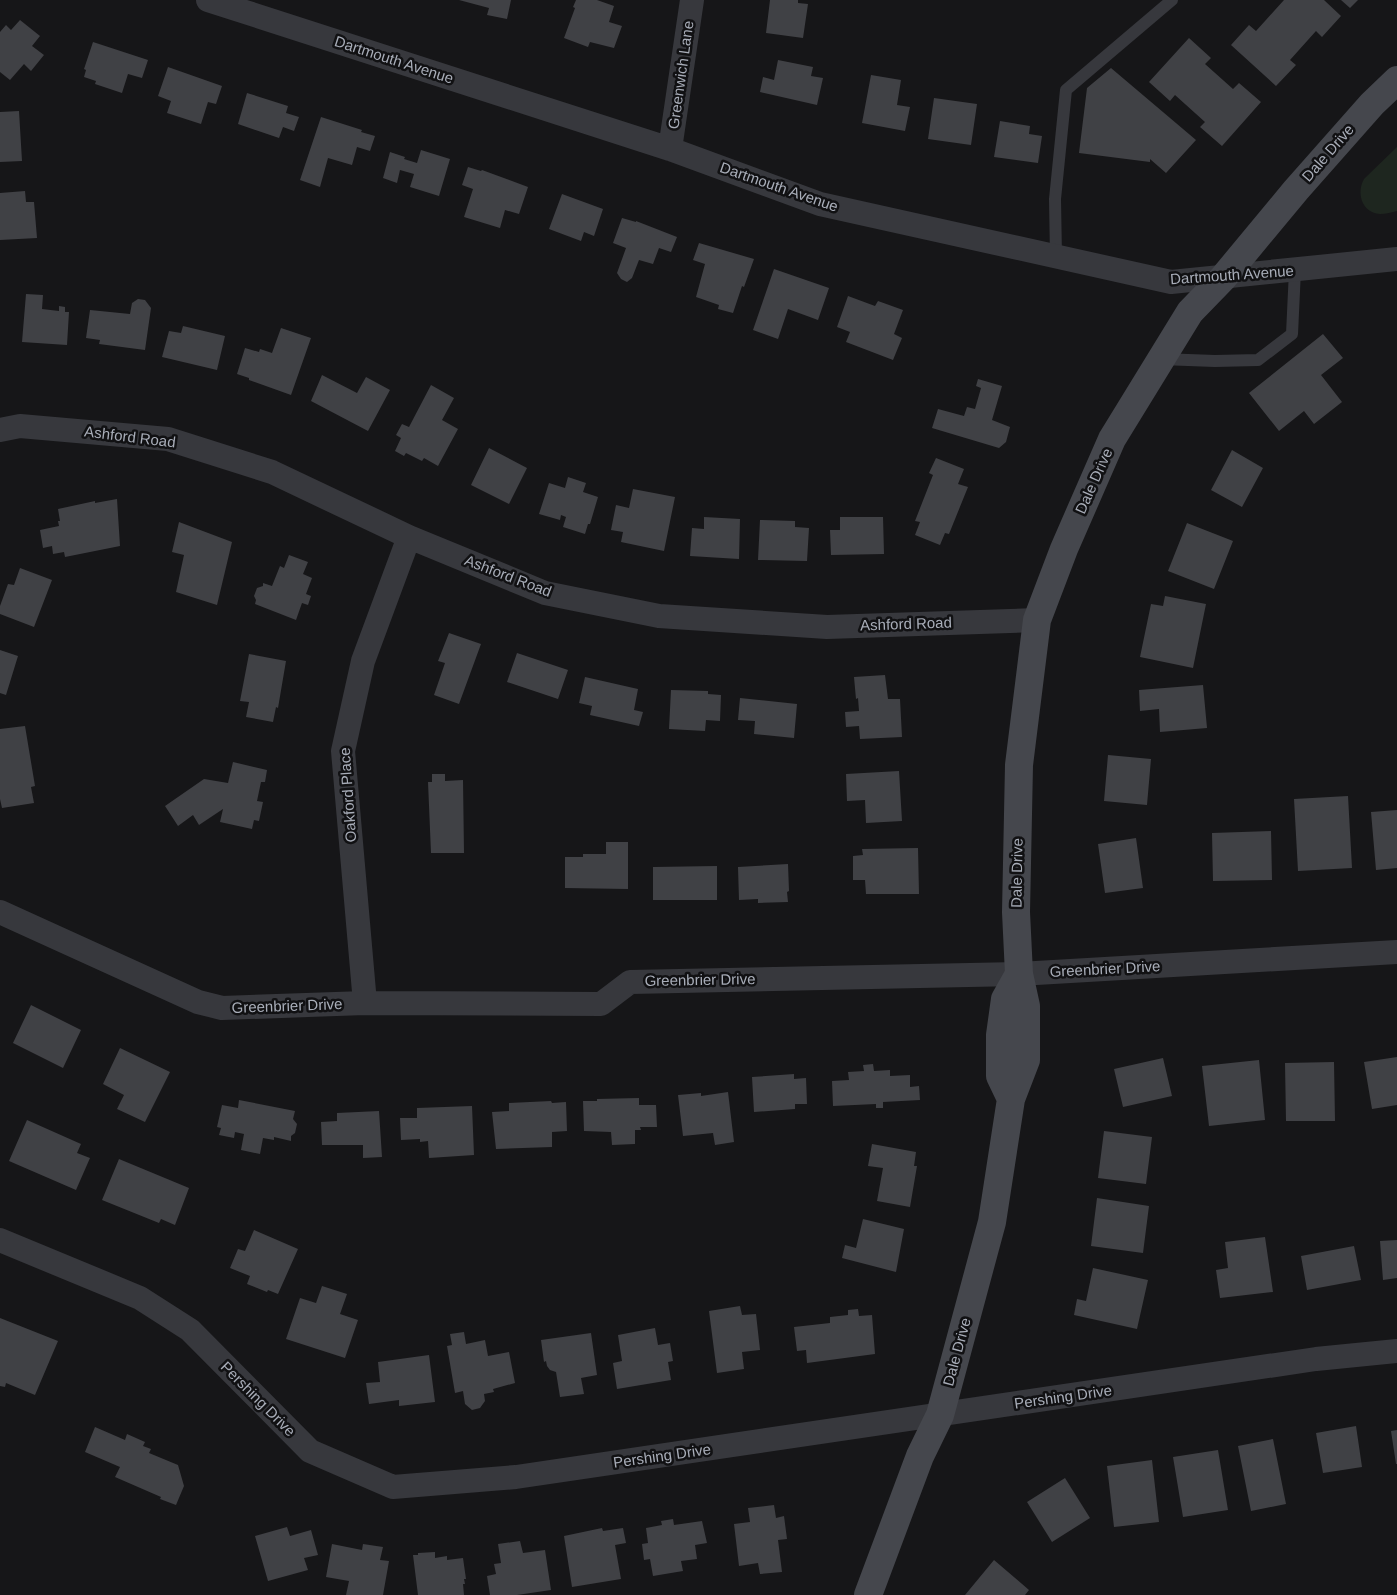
<svg xmlns="http://www.w3.org/2000/svg" width="1397" height="1595" viewBox="0 0 1397 1595" font-family="Arial,sans-serif">
<style>
.green{fill:#1e261f}
.building{fill:#404145}
.lines{fill:none;stroke-linecap:round;stroke-linejoin:round}
.lane{stroke:#37383d;stroke-width:12}
.street{stroke:#37383d;stroke-width:24}
.secondary{stroke:#45474d;stroke-width:28}
.labels{text-anchor:middle;stroke-width:5;stroke-linejoin:round;paint-order:stroke}
.street-label{font-size:15px;fill:#a8adb8;stroke:#111113}
</style>
<rect width="100%" height="100%" fill="#161618"/>
<!-- green -->
<path class="green" d="M1397,147V211C1392,212 1386,214 1380,214C1362,213 1356,193 1364,179Z"/>
<!-- building -->
<path class="building" d="M459,0H511L507,19L487,15L489,8Z
M576,0H597L614,6L609,22L622,26L614,48L590,42L588,47L564,38L575,8L573,7Z
M770,0H798V3L808,4L803,38L766,33Z
M1284,0H1324L1341,16L1322,37L1316,31L1290,60L1296,65L1276,86L1231,45L1249,25L1256,31Z
M1341,0H1358L1350,8Z
M20,20L40,36L32,46L44,55L31,71L24,64L10,80L0,72V32L6,25L11,30Z
M1189,38L1211,58L1205,64L1233,89L1239,83L1261,102L1222,146L1200,127L1205,122L1175,95L1170,101L1149,82Z
M93,42L148,60L142,78L128,74L122,93L95,84L96,81L84,77L86,70L84,69Z
M778,60L813,67L811,76L823,78L817,105L760,92L763,77L774,80Z
M168,67L222,86L216,104L208,102L201,124L167,113L171,101L158,96Z
M1111,68L1196,140L1166,173L1150,159V162L1079,153L1087,88Z
M871,75L901,80L897,105L910,107L905,131L862,123Z
M247,93L288,106L286,113L299,117L294,131L283,127L279,138L238,124Z
M934,98L977,104L971,145L928,139Z
M19,111L22,161L0,162V112Z
M321,117L362,130L361,132L375,136L370,151L357,147L352,165L328,158L320,187L300,180Z
M1000,121L1030,126L1029,134L1042,136L1038,163L994,157Z
M421,150L450,159L439,196L410,187L414,174L400,170L397,183L383,178L390,152L405,157L404,159L417,163Z
M468,167L481,171L482,170L528,187L519,214L505,210L500,228L464,217L473,189L462,185Z
M25,191L26,202H34L37,238L0,240V193Z
M562,194L603,209L594,236L584,232L581,241L549,229Z
M622,218L636,222V221L677,237L671,252L659,248L653,264L639,260L632,278L627,282L621,279L617,273L626,248L613,243Z
M699,243L754,259L744,287L742,286L733,313L718,309L719,305L696,297L705,264L693,260Z
M774,269L829,288L818,320L788,309L778,339L753,330Z
M26,294L43,295L42,309L59,311V306L65,307V312H69L67,345L22,342Z
M848,296L875,306L878,301L903,310L894,334L902,338L893,360L846,342L850,332L837,327Z
M138,299L145,300L151,308L145,350L99,344L100,340L86,338L90,310L130,314L132,303Z
M183,326L225,336L217,370L162,357L169,331L181,333Z
M281,328L311,338L291,395L249,380V378L237,374L245,348L259,352L260,349L272,353Z
M1323,334L1343,358L1321,375L1342,402L1314,424L1304,411L1279,431L1249,393Z
M322,375L357,393L366,377L390,390L368,431L311,401Z
M978,379L1002,386L992,420L1010,427L1006,442L999,448L932,428L938,409L964,416L967,407L975,409L981,388L976,386Z
M431,385L454,398L442,420L458,429L438,466L424,458L422,461L406,453L404,456L395,451L401,438L396,435L402,424L409,427Z
M489,448L527,468L509,504L471,485Z
M1232,450L1263,468L1242,507L1211,490Z
M936,458L964,469L958,484L968,487L949,534L945,533L940,545L915,535L920,522L915,521L933,475L929,473Z
M568,477L586,483L583,492L598,497L590,524H588L585,534L563,527L566,517L561,515L560,520L539,514L549,483L565,488Z
M633,489L675,497L664,551L621,542L623,532L611,530L616,505L629,508Z
M117,499L120,546L65,557L64,552L53,554L52,546L43,548L40,530L59,526L58,521H60L58,509L95,501V503Z
M704,517L740,519L739,559L690,556L692,528L704,529Z
M840,517H883L884,554L831,555L830,530H840Z
M760,520L795,521V527L809,528L807,561L758,560Z
M179,522L232,542L217,605L176,592L184,555L172,552Z
M1187,523L1233,541L1214,589L1168,571Z
M289,555L308,562L303,574L312,578L306,594L311,596L308,605L302,603L296,620L255,604L256,600L254,596L257,588L263,586V583L272,586L280,566L284,568Z
M20,568L52,580L34,627L0,614V606L8,584L14,585Z
M1165,596L1206,604L1193,668L1140,657L1151,604L1163,606Z
M449,633L481,644L459,704L434,695L445,663L438,661Z
M0,650L18,656L6,695L0,693Z
M517,653L568,670L558,699L507,682Z
M249,654L286,661L278,708L276,707L273,722L246,717L249,702L240,701Z
M885,675L888,699H900L902,737L860,739L859,726L846,727L845,712L859,711L858,698L856,699L854,677Z
M585,677L638,689L634,710L643,712L639,726L590,715L592,706L579,703Z
M1203,685L1207,728L1160,732L1159,709L1140,711L1139,690Z
M671,690L708,691V694L721,695L720,721L706,720L705,731L669,729Z
M740,698L797,704L794,738L754,734L755,721L738,720Z
M25,726L35,786L31,787L34,803L2,808L0,799V729Z
M1108,755L1151,759L1147,805L1104,801Z
M233,762L267,770L265,782H261L257,801L263,802L259,821L254,820L252,829L220,822L223,809L199,825L193,815L178,826L165,806L204,779L228,783Z
M899,771L902,821L866,823L865,800L847,801L846,774Z
M432,774H445V781L463,780L464,853H431L428,782H432Z
M1348,796L1352,868L1298,871L1294,799Z
M1397,810V868L1376,870L1371,812Z
M1271,831L1272,880L1213,881L1212,833Z
M1136,838L1143,888L1105,893L1098,844Z
M606,842H628V889L565,888V857H583V854H606Z
M918,848L919,894H866L865,880H853V856L863,855L862,849Z
M788,864L789,891L787,892L788,902L758,903V899L739,900L738,867Z
M717,866V900H653V867Z
M31,1005L81,1030L63,1068L13,1043Z
M120,1048L170,1072L145,1122L117,1109L124,1095L103,1084Z
M1397,1057V1105L1372,1109L1364,1062Z
M1163,1058L1172,1096L1123,1107L1114,1069Z
M1259,1060L1265,1120L1209,1126L1202,1066Z
M1334,1062L1335,1121H1286L1285,1063Z
M873,1064L874,1071L890,1070V1076L910,1075V1087L919,1086L920,1100L883,1102V1108H876V1104L833,1106L832,1081L849,1080L848,1072L864,1071L863,1065Z
M794,1074V1079L806,1078L807,1104H795V1109L754,1112L752,1077Z
M728,1092L734,1142L715,1145L713,1133L683,1136L678,1095L701,1093V1096Z
M639,1098V1105H656L657,1127H640L641,1130H635V1144L612,1145L611,1132L584,1131L583,1101H597V1099Z
M239,1100L295,1111L293,1119L297,1124L295,1133L291,1136V1141L274,1137V1140L263,1138L260,1154L241,1150L244,1134L235,1132L234,1138L219,1135L221,1128L217,1127L222,1105L238,1108Z
M551,1101L552,1103L566,1102L567,1131L552,1132V1147L496,1149L492,1112L509,1111V1103Z
M472,1106L474,1155L429,1158L428,1141L420,1142V1139L401,1140L400,1118H417V1108Z
M379,1111L382,1157L363,1158V1145H322L321,1122L337,1121V1113Z
M27,1120L81,1144L77,1153L90,1158L76,1190L9,1161Z
M1104,1131L1152,1137L1146,1184L1098,1178Z
M872,1144L916,1152L914,1166H917L910,1207L877,1201L883,1168L868,1166Z
M119,1159L189,1188L175,1225L161,1219L159,1223L102,1200Z
M1097,1198L1149,1206L1143,1253L1091,1246Z
M863,1219L904,1229L896,1272L842,1258L845,1245L856,1248Z
M254,1230L298,1249L278,1294L268,1290L267,1292L247,1284L250,1276L230,1268L238,1249L245,1251Z
M1265,1237L1273,1292L1220,1298L1216,1270L1228,1268L1225,1242Z
M1397,1240V1278L1383,1280L1380,1241Z
M1354,1246L1361,1280L1307,1290L1301,1256Z
M1093,1268L1148,1280L1137,1329L1074,1315L1077,1299L1086,1301Z
M322,1286L347,1294L340,1314L358,1320L345,1358L286,1339L300,1298L316,1303Z
M740,1306L742,1315L756,1314L760,1350L742,1352L744,1369L717,1373L709,1311Z
M858,1309L859,1316L872,1315L875,1354L807,1363L806,1350L797,1351L794,1327L830,1323V1317L848,1315V1310Z
M0,1318L58,1341L35,1395L6,1383L5,1387L0,1386Z
M655,1328L658,1345L670,1343L673,1361L668,1362L671,1380L617,1389L613,1363L622,1361L618,1335Z
M464,1332L466,1344L485,1340L488,1356L509,1352L515,1383L493,1389L494,1392L484,1394L485,1401L480,1408L472,1410L465,1404L463,1391L455,1393L447,1346L452,1345L450,1334Z
M591,1333L597,1375L581,1378L584,1394L560,1397L556,1372L550,1370L547,1366L546,1361L544,1362L541,1340Z
M429,1355L435,1402L399,1406V1400L369,1404L366,1383L380,1382L378,1362Z
M1356,1426L1362,1467L1323,1473L1316,1433Z
M95,1427L125,1440L127,1434L145,1442L143,1446L151,1449L149,1453L178,1465L184,1486L176,1505L160,1499L161,1497L115,1477L120,1467L85,1452Z
M1397,1430V1464H1396L1391,1431Z
M1273,1439L1286,1504L1251,1511L1238,1446Z
M1218,1450L1228,1510L1183,1517L1173,1457Z
M1152,1460L1159,1522L1114,1527L1107,1466Z
M1065,1478L1090,1518L1052,1542L1027,1502Z
M774,1505L776,1518L784,1516L787,1539L778,1540L782,1572L760,1574L758,1563L739,1566L734,1524L750,1522L748,1508Z
M673,1519L674,1525L702,1521L707,1543L695,1545L697,1559L681,1561L683,1571L653,1576L650,1559L644,1560L642,1544L648,1543L646,1528L662,1525L661,1521Z
M287,1527L290,1536L311,1530L318,1555L304,1558L308,1570L268,1581L255,1536Z
M602,1528L603,1531L623,1528L626,1543L615,1545L621,1579L572,1587L564,1536Z
M520,1541L523,1553L545,1550L551,1590L517,1595H490L487,1576L496,1574L494,1564L501,1563L498,1544Z
M332,1544L362,1550L363,1544L383,1547L380,1560L389,1561L383,1595H346L349,1581L326,1577Z
M435,1552V1558L447,1556V1560L463,1558L466,1579H464L465,1584H463L464,1595H418L413,1555H418V1553Z
M994,1560L1029,1590L1025,1595H965Z"/>
<g class="lines">
<!-- lane -->
<path class="lane" d="M1056,256L1055,199L1066,90L1172,0
M1161,359L1215,361L1258,360L1292,334L1295,270"/>
<!-- street -->
<path class="street" d="M208,0L670,149L820,204L1171,282L1397,259
M670,149L692,0
M0,430L20,426L168,439L272,472L409,537L545,593L659,616L827,627L1037,620
M0,912L198,1002L222,1008L365,1003L601,1004L630,982L1019,974L1397,952
M365,1003L343,751L363,661L409,537
M0,1240L140,1298L190,1330L310,1451L393,1487L516,1477L1316,1359L1397,1351"/>
<!-- secondary -->
<path class="secondary" d="M1011,1099L1000,1076V1035L1005,999L1019,974
M868,1595L920,1456L940,1415L992,1222L1011,1099L1026,1060V1006L1019,974L1016,912L1019,765L1037,620L1064,549L1112,439L1190,312L1223,278L1296,190L1372,104L1397,80"/>
</g>
<g class="labels">
<!-- street labels -->
<g class="street-label">
<text transform="translate(394 60) rotate(18)" y="5">Dartmouth Avenue</text>
<text transform="translate(681 75) rotate(-82)" y="5">Greenwich Lane</text>
<text transform="translate(1328 153) rotate(-49)" y="5">Dale Drive</text>
<text transform="translate(779 187) rotate(19)" y="5">Dartmouth Avenue</text>
<text transform="translate(1232 275) rotate(-4)" y="5">Dartmouth Avenue</text>
<text transform="translate(130 437) rotate(7)" y="5">Ashford Road</text>
<text transform="translate(1094 481) rotate(-66)" y="5">Dale Drive</text>
<text transform="translate(508 576) rotate(21)" y="5">Ashford Road</text>
<text transform="translate(906 624) rotate(-2)" y="5">Ashford Road</text>
<text transform="translate(348 795) rotate(-94)" y="5">Oakford Place</text>
<text transform="translate(1017 873) rotate(-89)" y="5">Dale Drive</text>
<text transform="translate(1105 969) rotate(-3)" y="5">Greenbrier Drive</text>
<text transform="translate(700 980) rotate(-1)" y="5">Greenbrier Drive</text>
<text transform="translate(287 1006) rotate(-2)" y="5">Greenbrier Drive</text>
<text transform="translate(957 1352) rotate(-75)" y="5">Dale Drive</text>
<text transform="translate(1063 1397) rotate(-8)" y="5">Pershing Drive</text>
<text transform="translate(258 1399) rotate(45)" y="5">Pershing Drive</text>
<text transform="translate(662 1456) rotate(-8)" y="5">Pershing Drive</text>
</g>
</g>
</svg>
